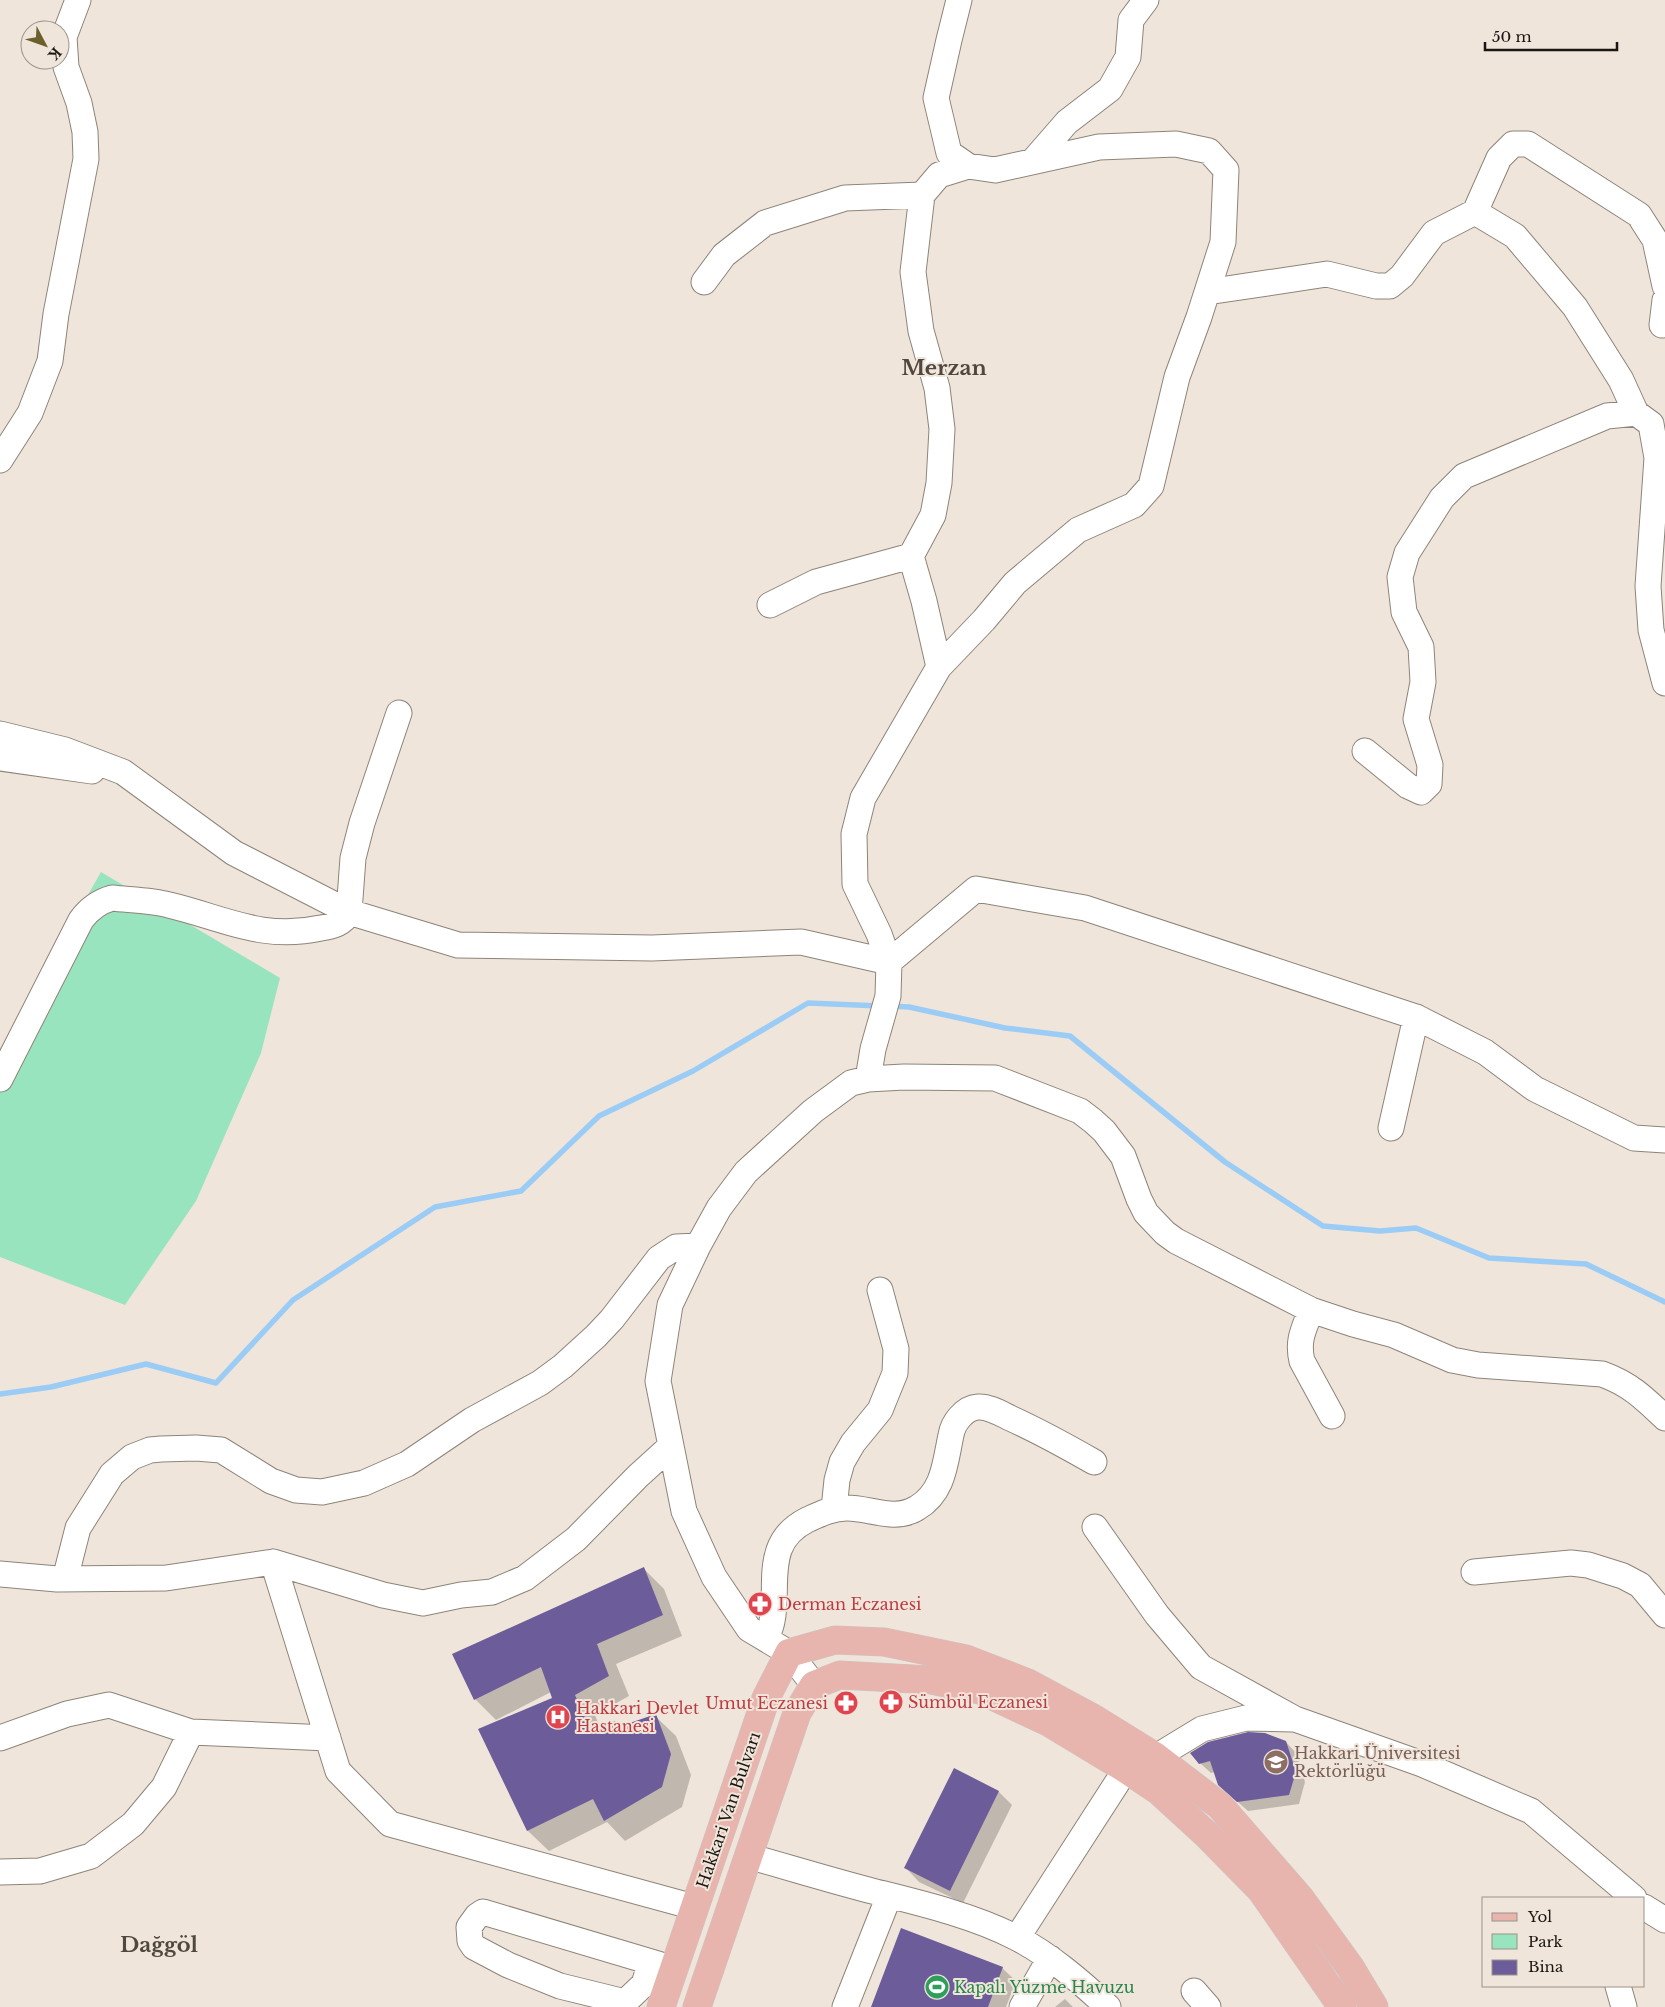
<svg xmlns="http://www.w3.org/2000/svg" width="1665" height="2007" viewBox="0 0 1665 2007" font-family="'Libre Baskerville',serif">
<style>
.green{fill:#98e4bf}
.shadow{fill:#0003}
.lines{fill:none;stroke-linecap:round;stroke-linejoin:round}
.stream{stroke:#9bccf5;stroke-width:5.5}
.building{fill:#6c5c9a}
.minor-casing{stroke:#8d8479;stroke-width:27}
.major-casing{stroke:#c8c7c6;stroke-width:29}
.minor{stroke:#fff;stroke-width:25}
.major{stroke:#e8b5ae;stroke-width:28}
.labels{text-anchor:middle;stroke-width:4;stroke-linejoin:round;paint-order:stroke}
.health-label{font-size:16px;fill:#be3a42;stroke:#f0e5da;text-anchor:start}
.education-label{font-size:16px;fill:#785e54;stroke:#f0e5da;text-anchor:start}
.street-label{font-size:16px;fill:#1a1612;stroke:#f0e5da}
.leisure-label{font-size:16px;fill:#27864d;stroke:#f0e5da;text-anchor:start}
.district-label{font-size:21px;font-weight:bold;fill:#50483e;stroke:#f0e5da}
</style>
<rect width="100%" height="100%" fill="#f0e5da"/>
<!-- green -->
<path class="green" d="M101,872L280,978L261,1053L196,1201L125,1305L0,1257V1049Z"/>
<!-- shadow -->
<path class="shadow" d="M644,1569L664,1589L682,1636L616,1664L629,1696L595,1715L600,1728L615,1722L620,1728L655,1716L676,1736L691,1775L682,1807L625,1841L607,1822L549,1851L528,1831L480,1730L554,1698L551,1692L496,1720L475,1699Z
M1286,1742L1296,1753L1305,1782L1299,1804L1248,1811L1230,1795L1215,1772L1211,1773L1200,1763Z
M955,1770L999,1792L1012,1805L963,1903L919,1882L906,1868Z
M1002,1968L1016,1981L1006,2007H872Z
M1065,1999L1073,2007H1055Z"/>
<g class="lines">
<!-- stream -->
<path class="stream" d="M891,1006L909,1007L1005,1028L1070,1036L1225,1162L1323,1226L1380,1231L1416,1228L1489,1258L1586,1264L1665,1302
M0,1394L51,1387L146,1364L216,1383L293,1300L435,1207L521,1191L599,1116L693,1071L808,1003L880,1006"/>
</g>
<!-- building -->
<path class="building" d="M644,1567L663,1615L597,1644L609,1676L575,1695L591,1731L615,1721L618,1727L656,1714L671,1754L662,1787L604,1821L593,1799L527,1831L478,1729L552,1698L541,1667L474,1700L452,1654Z
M1248,1732L1265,1733L1286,1741L1296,1772L1289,1795L1237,1802L1218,1785L1210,1761L1199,1764L1190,1753L1208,1742Z
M954,1768L999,1791L950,1891L904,1868Z
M901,1928L1003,1967L988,2007H871Z"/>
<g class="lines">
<defs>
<path id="minor" d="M1033,161L1067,122L1110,89L1128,57L1131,20L1146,0
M1475,212L1499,158L1513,144H1528L1639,215L1655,240L1665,286
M704,282L724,255L765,223L845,198L922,195
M1207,292L1327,274L1376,286H1390L1402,276L1434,233L1475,212L1515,236L1575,307L1621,380L1636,413
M1662,325L1665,300
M0,460L30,413L50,361L56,314L86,159L85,132L79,103L66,67L64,37L78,0
M770,605L816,582L911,556
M939,667L924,601L911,556L933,515L939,483L942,429L937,388L921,331L913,272L922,195L939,175L968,166
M0,734L65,750L123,772L234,853L349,912L458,945L652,948L801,942L889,962L976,889L1085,908L1416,1017L1485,1052L1535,1089L1634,1138L1665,1140
M1365,751L1408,786L1421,792L1429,784L1430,765L1416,719L1423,682L1421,647L1404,612L1400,577L1407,553L1442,498L1464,476L1607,416L1636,413L1651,424L1657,458L1648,586L1651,630L1665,683
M0,758L92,771
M0,1079L81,920C89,909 98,902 112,898C130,900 151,900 169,905C224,918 262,941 321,928C333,926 343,924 349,912L353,858L362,823L399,713
M868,1079L873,1049L888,996L889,962L879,934L855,884L854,834L863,798L939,667L984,620L1015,583L1078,530L1134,505L1151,486L1177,377L1199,317L1223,242L1226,170L1209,151L1176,144L1099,147L995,170L968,166L949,153L936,98L949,40L959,0
M1391,1128L1416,1017
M1311,1310C1304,1329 1297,1340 1302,1361L1332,1416
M834,1509L837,1480L842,1462L853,1443L880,1410L895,1373L896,1349L880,1290
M1095,1527L1157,1615L1201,1667L1295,1719L1422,1764L1531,1811L1634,1898
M273,1562L338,1771L390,1824L694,1907
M1474,1572L1571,1563L1588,1565L1623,1576L1640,1585L1665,1615
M0,1574L57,1579L166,1578L273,1562L383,1595L423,1603L461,1595L492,1592L525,1578L576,1539L638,1476L671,1446
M65,1579L78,1528L112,1474L132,1457L150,1450L161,1449L196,1448L221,1450L271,1481L296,1490L322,1492L364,1483L407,1464L472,1420L540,1383L563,1366L596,1336L612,1319L659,1258L676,1247L698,1246
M766,1639C768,1634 771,1627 772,1621C777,1598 771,1573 779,1550C784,1536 795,1526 807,1520C820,1514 832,1508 847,1508C870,1508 895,1522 917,1508C944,1492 945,1463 951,1435C953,1423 964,1408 978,1407C988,1406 1000,1413 1010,1418C1039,1431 1066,1446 1094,1462
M814,1685L789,1653L749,1629L714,1577L684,1511L658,1381L670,1305L698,1246L719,1208L746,1172L813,1111L851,1083L868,1079L904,1077L995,1078L1080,1111L1093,1121L1104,1131L1123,1156L1139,1199L1146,1213L1165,1233L1176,1241L1311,1310L1353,1324L1394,1335L1452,1360L1478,1365L1602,1374C1630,1384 1644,1398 1665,1418
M0,1738L67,1714L109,1705L191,1732L328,1738
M1156,1757L1202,1729L1246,1718L1293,1719
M748,1856C791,1868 833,1881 876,1892C924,1904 974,1916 1017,1938C1051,1956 1080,1981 1108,2007
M0,1872L40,1871L91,1856L133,1824L164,1787L191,1732
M1644,1907L1665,1920
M1017,1938L1126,1769
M651,1962L644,1984L625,2002L560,1986L508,1965L474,1947L470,1941L469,1927L477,1916L483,1912L651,1962L674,1969
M1618,1986L1624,2007
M1194,1991L1208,2007
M845,2007L889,1896
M1022,2007L1050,1958"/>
<path id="major" d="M661,2007L766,1698L789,1653L835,1640L884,1642L966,1659L1028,1683L1093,1718L1156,1757L1220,1806L1300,1898L1350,1967L1374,2007
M697,2007L797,1713L814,1685L840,1675L931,1680L980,1690L1050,1723L1126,1769L1159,1791L1207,1835L1261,1890L1342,2007"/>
</defs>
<!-- minor casing -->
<use href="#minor" class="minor-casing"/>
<!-- major casing -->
<use href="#major" class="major-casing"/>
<!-- minor -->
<use href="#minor" class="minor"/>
<!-- major -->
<use href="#major" class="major"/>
</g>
<!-- icons -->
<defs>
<symbol id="pharmacy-disc" viewBox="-11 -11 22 22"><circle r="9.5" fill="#e0444e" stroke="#f0e5da"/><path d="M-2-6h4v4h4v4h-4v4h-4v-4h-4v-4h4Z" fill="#fff"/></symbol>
<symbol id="hospital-disc" viewBox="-11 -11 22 22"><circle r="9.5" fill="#e0444e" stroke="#f0e5da"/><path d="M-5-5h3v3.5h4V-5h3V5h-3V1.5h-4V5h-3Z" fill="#fff"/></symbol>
<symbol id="university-disc" viewBox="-11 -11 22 22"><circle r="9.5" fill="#8d6e63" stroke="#f0e5da"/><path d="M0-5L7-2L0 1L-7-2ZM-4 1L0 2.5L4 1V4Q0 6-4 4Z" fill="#fff"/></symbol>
<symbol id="stadium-disc" viewBox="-11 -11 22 22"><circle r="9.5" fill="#2e9e5b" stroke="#f0e5da"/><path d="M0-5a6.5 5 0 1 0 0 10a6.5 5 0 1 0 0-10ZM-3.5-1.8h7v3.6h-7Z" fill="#fff"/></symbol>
</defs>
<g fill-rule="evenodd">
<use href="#pharmacy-disc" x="746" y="1590" width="28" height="28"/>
<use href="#pharmacy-disc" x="877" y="1688" width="28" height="28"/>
<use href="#pharmacy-disc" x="832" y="1689" width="28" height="28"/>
<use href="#hospital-disc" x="544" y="1703" width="28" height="28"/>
<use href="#university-disc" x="1262" y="1748" width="28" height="28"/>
<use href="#stadium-disc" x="923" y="1973" width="28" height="28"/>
</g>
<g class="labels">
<!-- health labels -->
<g class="health-label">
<text x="778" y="1610">Derman Eczanesi</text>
<text x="908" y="1708">Sümbül Eczanesi</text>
<text x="828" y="1709" text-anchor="end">Umut Eczanesi</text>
<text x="576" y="1714">Hakkari Devlet<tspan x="576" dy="18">Hastanesi</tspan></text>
</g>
<!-- education labels -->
<g class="education-label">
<text x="1294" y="1759">Hakkari Üniversitesi<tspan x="1294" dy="18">Rektörlüğü</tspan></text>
</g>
<!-- street labels -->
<g class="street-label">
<text transform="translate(728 1810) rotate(-71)" y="6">Hakkari Van Bulvarı</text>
</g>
<!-- leisure labels -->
<g class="leisure-label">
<text x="954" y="1993">Kapalı Yüzme Havuzu</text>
</g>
<!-- district labels -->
<g class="district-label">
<text x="944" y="375">Merzan</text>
<text x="159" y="1952">Dağgöl</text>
</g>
</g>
<!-- legend -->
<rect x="1482" y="1897" width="162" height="90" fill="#f0e5da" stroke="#9a928a"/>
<rect x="1492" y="1913" width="25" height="8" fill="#e8b5ae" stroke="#9a928a"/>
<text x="1528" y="1922" font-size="15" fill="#1a1612">Yol</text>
<rect x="1492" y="1934" width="25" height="15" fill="#98e4bf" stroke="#9a928a"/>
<text x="1528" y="1947" font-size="15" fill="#1a1612">Park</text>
<rect x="1492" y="1960" width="25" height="15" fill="#6c5c9a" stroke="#9a928a"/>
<text x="1528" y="1972" font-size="15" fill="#1a1612">Bina</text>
<!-- north arrow -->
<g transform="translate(45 45) rotate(131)"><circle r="24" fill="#f0e5da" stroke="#9a928a"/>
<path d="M0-4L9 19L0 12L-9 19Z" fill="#6b602c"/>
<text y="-8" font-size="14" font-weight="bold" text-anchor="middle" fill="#1a1612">K</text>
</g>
<!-- scale -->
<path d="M1485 42v8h132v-8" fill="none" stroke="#1a1612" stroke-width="2.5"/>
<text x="1492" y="42" font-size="15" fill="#1a1612" stroke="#f0e5da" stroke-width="4" paint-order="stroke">50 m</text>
</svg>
